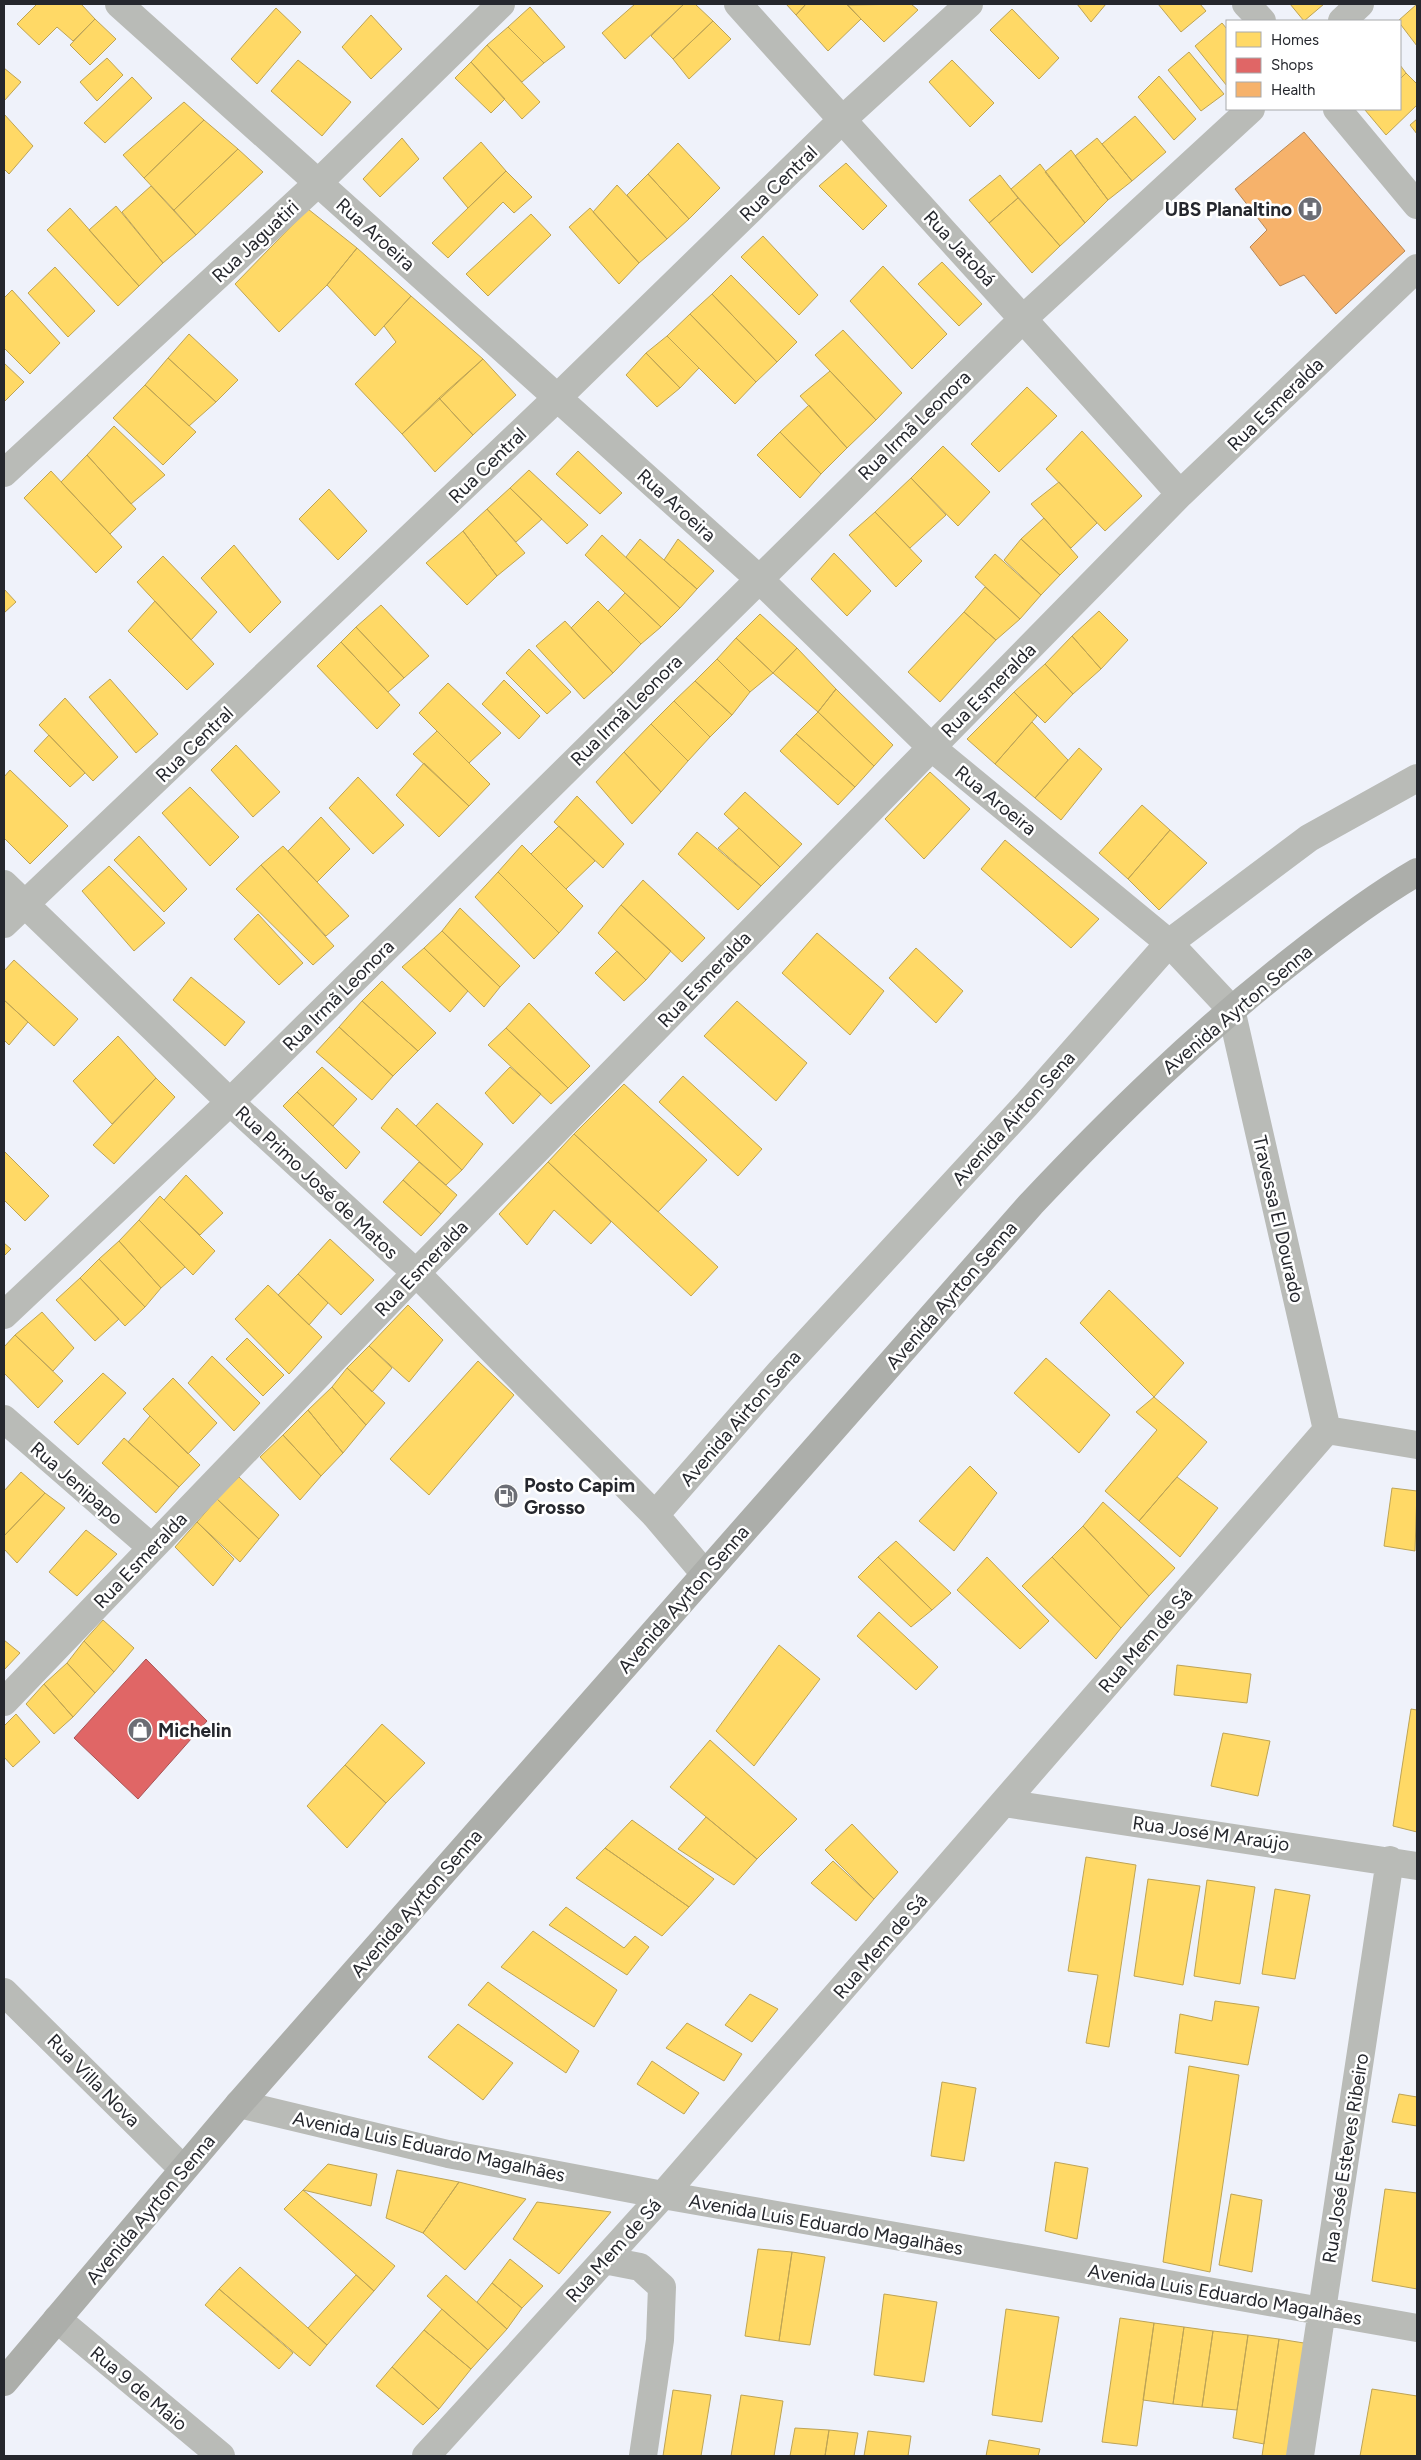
<svg xmlns="http://www.w3.org/2000/svg" width="1421" height="2460" viewBox="0 0 1421 2460" font-family="Figtree,sans-serif">
<style>
.homes{fill:#ffd966;stroke:#bea455}
.shops{fill:#e06666;stroke:#a85355}
.health{fill:#f6b26b;stroke:#b78858}
.lines{fill:none;stroke-linecap:round;stroke-linejoin:round}
.minor{stroke:#b9bbb7;stroke-width:28}
.highway{stroke:#acaeaa;stroke-width:28}
.labels{text-anchor:middle;stroke-width:5;stroke-linejoin:round;paint-order:stroke}
.street-label{font-size:19px;fill:#25272d;stroke:#fff}
.poi-label{font-size:19px;font-weight:bold;fill:#25272d;stroke:#fff;text-anchor:start}
</style>
<rect width="100%" height="100%" fill="#eff2fa"/>
<!-- homes -->
<path class="homes" d="M37,4H81L95,19L73,41L57,27L39,45L17,24Z
M635,4H684L625,59L602,33Z
M684,4H695L713,21L673,59L651,36Z
M786,4H806L796,15Z
M806,4H847L861,19L828,51L796,15Z
M911,4L918,10L884,42L847,5Z
M1077,4H1106L1091,22Z
M1158,4H1200L1206,11L1181,32Z
M1290,4H1324L1304,21Z
M1417,4V46L1398,21Z
M530,7L565,47L544,63L508,27Z
M276,8L301,32L257,84L231,59Z
M1012,9L1059,58L1039,79L990,30Z
M371,15L402,49L371,79L342,47Z
M95,19L116,39L90,65L70,45Z
M713,21L731,39L689,79L673,59Z
M1222,23L1227,29V86L1195,46Z
M508,27L544,63L522,82L487,45Z
M487,45L540,102L522,119L471,62Z
M1189,52L1224,94L1201,111L1168,70Z
M107,58L123,75L97,101L80,82Z
M298,60L351,102L322,136L271,91Z
M952,60L994,103L970,127L929,82Z
M471,62L505,99L491,113L455,78Z
M1400,65L1406,73L1400,79Z
M4,68L21,82L4,101Z
M1406,73L1417,84V105L1386,135L1365,110L1400,109V79Z
M1159,76L1196,119L1174,140L1138,97Z
M132,77L152,98L105,143L84,123Z
M184,102L204,120L144,178L123,155Z
M4,114L33,146L9,174L4,169Z
M1135,116L1166,152L1132,181L1102,144Z
M1417,119V134L1410,125Z
M204,120L238,149L174,210L144,178Z
M402,138L419,159L380,197L363,179Z
M1097,138L1132,181L1108,200L1075,156Z
M481,142L506,171L468,208L443,178Z
M678,143L720,188L689,219L648,174Z
M238,149L263,172L196,235L174,210Z
M1071,150L1108,200L1085,223L1045,172Z
M846,163L887,206L863,230L819,186Z
M1040,164L1085,223L1060,246L1011,189Z
M506,171L532,197L514,213L503,202L448,258L432,243Z
M648,174L689,219L667,239L627,195Z
M1000,175L1018,198L989,223L969,200Z
M617,185L667,239L639,263L593,212Z
M151,186L196,235L163,263L122,212Z
M1018,198L1060,246L1032,273L989,223Z
M116,206L163,263L139,286L89,230Z
M70,208L139,286L118,306L47,230Z
M590,208L639,263L619,284L569,227Z
M308,209L357,248L327,285L279,332L235,284Z
M531,214L551,235L488,296L466,274Z
M763,236L818,295L799,315L741,257Z
M357,248L411,296L375,336L327,285Z
M942,262L982,304L959,326L918,284Z
M883,266L947,334L912,369L850,301Z
M55,267L95,311L68,337L28,293Z
M731,275L797,342L777,362L712,294Z
M12,290L60,343L30,374L4,348V298Z
M712,294L777,362L756,382L690,314Z
M411,296L483,359L402,434L355,384L396,342L384,326Z
M690,314L756,382L735,404L667,336Z
M843,330L902,393L876,420L815,355Z
M189,334L238,380L216,402L168,358Z
M667,336L699,368L680,388L646,353Z
M646,353L680,388L657,407L626,375Z
M168,358L216,402L189,426L145,385Z
M483,359L516,395L473,435L439,398Z
M4,363L24,382L4,402Z
M830,371L876,420L847,448L800,396Z
M145,385L196,432L163,465L113,418Z
M1027,387L1057,416L999,472L971,444Z
M439,398L473,435L435,472L402,434Z
M809,405L847,448L821,474L780,432Z
M114,426L165,475L131,504L87,455Z
M1082,431L1142,496L1105,531L1046,469Z
M780,432L821,474L800,498L757,455Z
M943,446L990,492L958,526L911,478Z
M578,451L622,493L600,514L556,474Z
M87,455L136,509L110,534L61,482Z
M529,470L588,525L567,544L510,488Z
M51,471L122,547L96,573L24,498Z
M911,478L946,515L910,548L875,512Z
M1059,482L1097,523L1071,548L1031,504Z
M510,488L542,519L516,542L487,509Z
M329,489L367,531L338,560L299,519Z
M487,509L525,553L497,576L463,531Z
M875,512L922,561L896,587L849,535Z
M1044,518L1078,557L1060,575L1021,539Z
M463,531L497,576L467,605L426,563Z
M602,535L680,608L661,627L585,555Z
M640,539L697,589L680,608L626,557Z
M678,539L714,571L697,589L664,560Z
M1021,539L1060,575L1041,595L1004,560Z
M234,545L281,602L250,633L201,578Z
M834,553L871,591L847,616L811,579Z
M995,554L1041,595L1020,619L975,577Z
M163,556L217,612L191,640L137,582Z
M985,587L1020,619L996,640L964,612Z
M4,589L16,602L4,613Z
M625,593L661,627L641,644L608,611Z
M155,601L214,664L187,690L128,631Z
M598,601L641,644L613,673L571,628Z
M381,605L429,656L404,678L356,627Z
M1099,611L1128,640L1101,669L1072,636Z
M964,612L996,640L940,702L908,672Z
M760,614L797,648L773,673L736,638Z
M565,621L613,673L584,699L536,646Z
M356,627L404,678L388,692L341,642Z
M1072,636L1101,669L1073,694L1045,664Z
M736,638L773,673L750,692L717,659Z
M341,642L400,705L377,729L317,666Z
M797,648L836,689L818,712L773,673Z
M529,649L571,692L547,714L506,673Z
M717,659L750,692L732,715L695,681Z
M1045,664L1073,694L1045,723L1014,692Z
M110,679L158,734L136,753L89,697Z
M504,680L540,716L519,739L482,704Z
M695,681L732,715L710,737L674,701Z
M448,683L501,733L469,763L419,713Z
M836,689L893,745L874,766L818,712Z
M1014,692L1037,716L995,764L967,739Z
M65,698L118,757L93,781L39,725Z
M674,701L710,737L688,761L651,724Z
M818,712L874,766L855,787L796,734Z
M1032,722L1068,760L1035,798L995,764Z
M651,724L688,761L661,792L624,752Z
M437,731L490,784L469,806L413,754Z
M796,734L855,787L838,805L780,751Z
M49,735L85,773L70,787L34,751Z
M236,745L280,792L253,817L211,770Z
M1079,748L1102,769L1061,820L1035,798Z
M624,752L661,792L632,824L596,782Z
M424,763L469,806L439,837L396,795Z
M10,770L68,826L30,864L4,838V777Z
M930,772L970,809L924,859L885,819Z
M358,777L404,825L373,854L329,808Z
M190,787L239,837L210,866L162,813Z
M745,792L802,844L780,867L724,814Z
M577,796L624,844L603,868L554,822Z
M1142,805L1170,830L1128,879L1099,853Z
M321,817L350,849L317,882L288,851Z
M559,826L595,861L566,889L531,854Z
M739,828L780,867L761,886L718,848Z
M1170,830L1207,863L1159,910L1128,879Z
M697,832L761,886L738,910L678,854Z
M139,836L187,889L164,912L114,860Z
M1005,840L1099,919L1071,948L981,869Z
M522,845L583,906L559,933L498,872Z
M283,846L349,916L326,936L261,865Z
M261,865L334,946L313,965L236,889Z
M109,866L165,923L134,951L82,891Z
M498,872L559,933L534,959L475,897Z
M643,880L705,938L682,962L621,905Z
M621,905L671,951L646,980L598,933Z
M460,908L520,966L500,987L442,931Z
M258,914L303,963L279,985L234,939Z
M442,931L500,987L484,1007L424,948Z
M817,933L884,991L850,1035L782,973Z
M424,948L468,991L450,1012L402,967Z
M916,948L963,991L936,1023L889,978Z
M617,951L646,980L624,1001L595,973Z
M14,960L78,1019L54,1046L4,1000V971Z
M191,977L245,1022L225,1046L173,1000Z
M382,981L436,1033L418,1051L362,1001Z
M4,1000L28,1022L9,1045L4,1040Z
M362,1001L418,1051L393,1076L339,1027Z
M737,1001L807,1063L776,1101L704,1036Z
M529,1003L590,1066L568,1088L506,1028Z
M339,1027L393,1076L372,1100L316,1052Z
M506,1028L568,1088L551,1104L488,1045Z
M118,1036L156,1078L112,1124L73,1081Z
M322,1067L357,1099L333,1126L297,1092Z
M510,1067L541,1094L513,1124L485,1093Z
M683,1076L762,1149L738,1176L659,1102Z
M156,1078L175,1097L114,1164L93,1145Z
M624,1084L707,1160L658,1212L574,1134Z
M297,1092L360,1152L346,1169L283,1106Z
M437,1103L483,1144L462,1170L416,1126Z
M397,1108L462,1170L446,1185L381,1128Z
M574,1134L718,1267L691,1296L548,1162Z
M4,1151L49,1196L25,1221L4,1200Z
M419,1162L457,1195L441,1214L403,1180Z
M548,1162L611,1222L591,1244L554,1210L527,1245L499,1214Z
M186,1175L223,1213L200,1235L164,1200Z
M403,1180L441,1214L421,1236L383,1202Z
M160,1196L215,1251L193,1275L139,1220Z
M139,1220L185,1267L161,1288L119,1241Z
M330,1239L374,1280L341,1315L298,1274Z
M119,1241L161,1288L145,1307L99,1259Z
M4,1243L11,1249L4,1256Z
M99,1259L145,1307L125,1326L80,1278Z
M298,1274L328,1303L309,1325L278,1295Z
M80,1278L119,1319L95,1341L56,1300Z
M268,1285L322,1337L289,1374L235,1319Z
M1109,1290L1184,1363L1154,1397L1080,1323Z
M408,1305L443,1340L409,1382L369,1346Z
M42,1312L74,1348L53,1371L15,1335Z
M15,1335L63,1381L38,1408L4,1373V1347Z
M247,1338L284,1375L263,1396L226,1359Z
M369,1346L392,1368L372,1392L347,1368Z
M212,1356L260,1403L234,1431L188,1383Z
M1046,1358L1110,1415L1079,1453L1014,1393Z
M478,1361L514,1395L429,1495L390,1459Z
M347,1368L385,1403L366,1425L332,1387Z
M103,1373L126,1393L78,1445L54,1422Z
M173,1378L217,1423L188,1454L143,1409Z
M332,1387L366,1425L343,1453L308,1410Z
M1154,1397L1207,1442L1139,1521L1105,1491L1157,1430L1136,1412Z
M308,1410L343,1453L321,1476L283,1435Z
M150,1416L200,1465L179,1487L128,1442Z
M283,1435L321,1476L300,1500L260,1457Z
M124,1438L179,1487L156,1513L102,1463Z
M970,1466L997,1493L954,1551L919,1521Z
M21,1472L45,1493L4,1536V1491Z
M239,1477L279,1515L259,1539L217,1499Z
M1177,1477L1218,1508L1180,1557L1139,1521Z
M1392,1488L1417,1491L1415,1551L1384,1546Z
M45,1493L65,1508L17,1563L4,1549V1536Z
M217,1499L259,1539L240,1562L197,1522Z
M1103,1502L1175,1568L1149,1596L1083,1526Z
M197,1522L234,1559L213,1586L175,1547Z
M1083,1526L1149,1596L1121,1628L1052,1557Z
M86,1530L117,1554L77,1596L49,1572Z
M896,1541L951,1593L932,1610L878,1557Z
M878,1557L932,1610L911,1627L858,1577Z
M987,1557L1049,1621L1020,1649L957,1590Z
M1052,1557L1121,1628L1096,1659L1022,1586Z
M879,1612L938,1667L916,1690L857,1636Z
M103,1620L134,1648L114,1672L84,1641Z
M4,1640L20,1653L4,1670Z
M84,1641L114,1672L95,1693L67,1663Z
M779,1645L820,1679L754,1766L716,1731Z
M67,1663L95,1693L73,1717L44,1684Z
M1177,1665L1251,1674L1247,1703L1174,1695Z
M44,1684L73,1717L54,1734L26,1704Z
M1411,1709L1417,1710V1832L1393,1826Z
M16,1714L40,1742L13,1767L4,1757V1726Z
M382,1724L425,1763L386,1803L345,1765Z
M1223,1733L1270,1741L1258,1796L1211,1786Z
M710,1740L797,1819L757,1859L670,1787Z
M345,1765L386,1803L347,1848L307,1806Z
M706,1817L757,1859L734,1885L678,1849Z
M632,1820L714,1879L689,1907L605,1848Z
M852,1824L898,1872L874,1899L825,1850Z
M605,1848L689,1907L662,1936L576,1878Z
M1086,1857L1136,1865L1109,2047L1086,2043L1098,1975L1068,1971Z
M833,1861L874,1899L856,1921L811,1883Z
M1148,1879L1200,1886L1183,1985L1134,1976Z
M1207,1880L1255,1887L1240,1984L1194,1976Z
M1275,1889L1310,1895L1295,1979L1262,1974Z
M566,1907L624,1948L635,1936L649,1947L627,1975L549,1925Z
M533,1931L617,1990L594,2027L501,1967Z
M488,1982L579,2051L566,2073L468,2005Z
M750,1994L778,2009L752,2042L725,2025Z
M1215,2001L1259,2007L1248,2065L1175,2053L1180,2014L1212,2021Z
M687,2023L742,2054L724,2081L666,2048Z
M458,2024L513,2063L483,2100L428,2057Z
M652,2061L699,2093L684,2114L637,2084Z
M1189,2066L1239,2075L1210,2272L1163,2262Z
M942,2082L976,2088L964,2161L931,2156Z
M1399,2094L1417,2097V2126L1392,2122Z
M1055,2162L1088,2168L1077,2239L1045,2231Z
M328,2164L377,2174L371,2206L303,2190Z
M397,2170L459,2182L423,2233L386,2218Z
M459,2182L526,2199L465,2270L423,2233Z
M1385,2189L1417,2193V2289L1372,2281Z
M303,2190L395,2266L374,2291L284,2209Z
M1231,2194L1262,2200L1252,2272L1219,2265Z
M537,2202L611,2212L559,2274L513,2239Z
M758,2249L792,2252L779,2341L745,2336Z
M792,2252L825,2257L810,2345L779,2341Z
M510,2259L543,2286L522,2308L492,2283Z
M240,2267L327,2345L310,2366L219,2289Z
M356,2275L374,2291L327,2345L308,2328Z
M446,2275L507,2329L488,2350L427,2296Z
M492,2283L522,2308L507,2329L477,2302Z
M219,2289L293,2353L279,2369L205,2305Z
M884,2294L937,2302L924,2382L874,2375Z
M442,2309L488,2350L471,2369L424,2330Z
M1006,2309L1059,2317L1042,2422L992,2415Z
M1120,2318L1154,2323L1137,2446L1102,2442Z
M1154,2323L1184,2327L1173,2404L1143,2400Z
M1184,2327L1213,2331L1202,2407L1173,2404Z
M424,2330L471,2369L439,2409L392,2367Z
M1213,2331L1248,2335L1237,2410L1202,2407Z
M1248,2335L1279,2339L1264,2444L1233,2438Z
M1279,2339L1310,2344L1294,2456H1262Z
M392,2367L439,2409L423,2425L376,2386Z
M1372,2389L1417,2396V2456H1360Z
M673,2390L711,2395L701,2456H663Z
M741,2395L783,2401L774,2456H731Z
M795,2428L829,2430L825,2456H790Z
M829,2430L858,2433L854,2456H825Z
M868,2431L911,2436L908,2456H864Z
M989,2440L1040,2449L1038,2456H986Z"/>
<!-- shops -->
<path class="shops" d="M146,1659L207,1721L138,1799L74,1738Z"/>
<!-- health -->
<path class="health" d="M1304,132L1405,251L1336,314L1304,275L1280,286L1250,247L1267,230L1235,189Z"/>
<g class="lines">
<!-- minor -->
<path class="minor" d="M119,4L758,578L931,747L1169,943L1231,1009L1327,1430
M738,4C884,168 1034,329 1180,494
M1246,4L1262,21
M1342,21L1360,4
M1337,109L1417,205
M4,473L319,182L501,4
M4,884L230,1102L416,1273L655,1515L705,1574
M4,924L558,397L842,120L969,4
M4,1315L230,1102L1024,318L1251,109
M4,1419L151,1547
M1327,1430L1417,1445
M655,1515L780,1372L1026,1105L1169,943L1309,838L1417,778
M4,1702L416,1273L1180,494L1417,268
M1004,1803L1417,1866
M4,1992L183,2169
M239,2104L448,2154L663,2195L1417,2328
M604,2260L640,2267L662,2287L660,2340L643,2456
M57,2319L221,2456
M426,2456L663,2195L1327,1430
M1300,2456L1390,1860"/>
<!-- highway -->
<path class="highway" d="M4,2382L239,2104L1031,1204C1115,1115 1197,1035 1294,959C1333,928 1374,897 1417,872"/>
</g>
<!-- icons -->
<defs>
<symbol id="hospital-disc" viewBox="-11 -11 22 22"><circle r="9.5" fill="#6c6e75" stroke="#fff"/><path d="M-5-5h3v3.5h4V-5h3V5h-3V1.5h-4V5h-3Z" fill="#fff"/></symbol>
<symbol id="fuel-disc" viewBox="-11 -11 22 22"><circle r="9.5" fill="#6c6e75" stroke="#fff"/><path d="M-5.5-6h7V0h2V4h1.3V-2.5L3-4.5l.8-.8L6-3V5H2.5V1h-1V6h-7ZM-4.2-4.7v3.2H.2V-4.7Z" fill="#fff"/></symbol>
<symbol id="shop-disc" viewBox="-11 -11 22 22"><circle r="9.5" fill="#6c6e75" stroke="#fff"/><path d="M-5-2.5h2.3a2.7 3.5 0 0 1 5.4 0H5L5.5 6h-11ZM-1.5-2.5h3a1.5 2.3 0 0 0-3 0Z" fill="#fff"/></symbol>
</defs>
<g fill-rule="evenodd">
<use href="#hospital-disc" x="1296" y="195" width="28" height="28"/>
<use href="#fuel-disc" x="492" y="1482" width="28" height="28"/>
<use href="#shop-disc" x="126" y="1716" width="28" height="28"/>
</g>
<g class="labels">
<!-- street labels -->
<g class="street-label">
<text transform="translate(778 183) rotate(-44)" y="7">Rua Central</text>
<text transform="translate(376 234) rotate(42)" y="7">Rua Aroeira</text>
<text transform="translate(255 241) rotate(-43)" y="7">Rua Jaguatiri</text>
<text transform="translate(960 248) rotate(47)" y="7">Rua Jatobá</text>
<text transform="translate(1275 404) rotate(-44)" y="7">Rua Esmeralda</text>
<text transform="translate(914 425) rotate(-44)" y="7">Rua Irmã Leonora</text>
<text transform="translate(487 465) rotate(-44)" y="7">Rua Central</text>
<text transform="translate(677 505) rotate(42)" y="7">Rua Aroeira</text>
<text transform="translate(988 690) rotate(-45)" y="7">Rua Esmeralda</text>
<text transform="translate(626 710) rotate(-45)" y="7">Rua Irmã Leonora</text>
<text transform="translate(194 744) rotate(-44)" y="7">Rua Central</text>
<text transform="translate(996 800) rotate(39)" y="7">Rua Aroeira</text>
<text transform="translate(704 979) rotate(-46)" y="7">Rua Esmeralda</text>
<text transform="translate(338 995) rotate(-45)" y="7">Rua Irmã Leonora</text>
<text transform="translate(1237 1009) rotate(-40)" y="7">Avenida Ayrton Senna</text>
<text transform="translate(1013 1118) rotate(-48)" y="7">Avenida Airton Sena</text>
<text transform="translate(317 1182) rotate(43)" y="7">Rua Primo José de Matos</text>
<text transform="translate(1279 1219) rotate(77)" y="7">Travessa El Dourado</text>
<text transform="translate(421 1268) rotate(-46)" y="7">Rua Esmeralda</text>
<text transform="translate(951 1295) rotate(-49)" y="7">Avenida Ayrton Senna</text>
<text transform="translate(740 1418) rotate(-49)" y="7">Avenida Airton Sena</text>
<text transform="translate(77 1483) rotate(41)" y="7">Rua Jenipapo</text>
<text transform="translate(140 1560) rotate(-46)" y="7">Rua Esmeralda</text>
<text transform="translate(683 1599) rotate(-49)" y="7">Avenida Ayrton Senna</text>
<text transform="translate(1145 1640) rotate(-49)" y="7">Rua Mem de Sá</text>
<text transform="translate(1211 1833) rotate(8)" y="7">Rua José M Araújo</text>
<text transform="translate(416 1903) rotate(-49)" y="7">Avenida Ayrton Senna</text>
<text transform="translate(880 1946) rotate(-49)" y="7">Rua Mem de Sá</text>
<text transform="translate(94 2080) rotate(45)" y="7">Rua Villa Nova</text>
<text transform="translate(429 2146) rotate(12)" y="7">Avenida Luis Eduardo Magalhães</text>
<text transform="translate(1345 2158) rotate(-81)" y="7">Rua José Esteves Ribeiro</text>
<text transform="translate(150 2209) rotate(-50)" y="7">Avenida Ayrton Senna</text>
<text transform="translate(826 2224) rotate(10)" y="7">Avenida Luis Eduardo Magalhães</text>
<text transform="translate(613 2250) rotate(-48)" y="7">Rua Mem de Sá</text>
<text transform="translate(1225 2294) rotate(10)" y="7">Avenida Luis Eduardo Magalhães</text>
<text transform="translate(139 2388) rotate(40)" y="7">Rua 9 de Maio</text>
</g>
<!-- poi labels -->
<g class="poi-label">
<text x="1292" y="216" text-anchor="end">UBS Planaltino</text>
<text x="524" y="1492">Posto Capim<tspan x="524" dy="22">Grosso</tspan></text>
<text x="158" y="1737">Michelin</text>
</g>
</g>
<!-- border -->
<rect width="1421" height="2460" fill="none" stroke="#25272d" stroke-width="10"/>
<!-- legend -->
<rect x="1226" y="20" width="175" height="90" fill="#ffffff" stroke="#a8a9ab"/>
<rect x="1236" y="32" width="25" height="15" fill="#ffd966" stroke="#a8a9ab"/>
<text x="1271" y="45" font-size="15" fill="#25272d">Homes</text>
<rect x="1236" y="58" width="25" height="15" fill="#e06666" stroke="#a8a9ab"/>
<text x="1271" y="70" font-size="15" fill="#25272d">Shops</text>
<rect x="1236" y="82" width="25" height="15" fill="#f6b26b" stroke="#a8a9ab"/>
<text x="1271" y="95" font-size="15" fill="#25272d">Health</text>
</svg>
